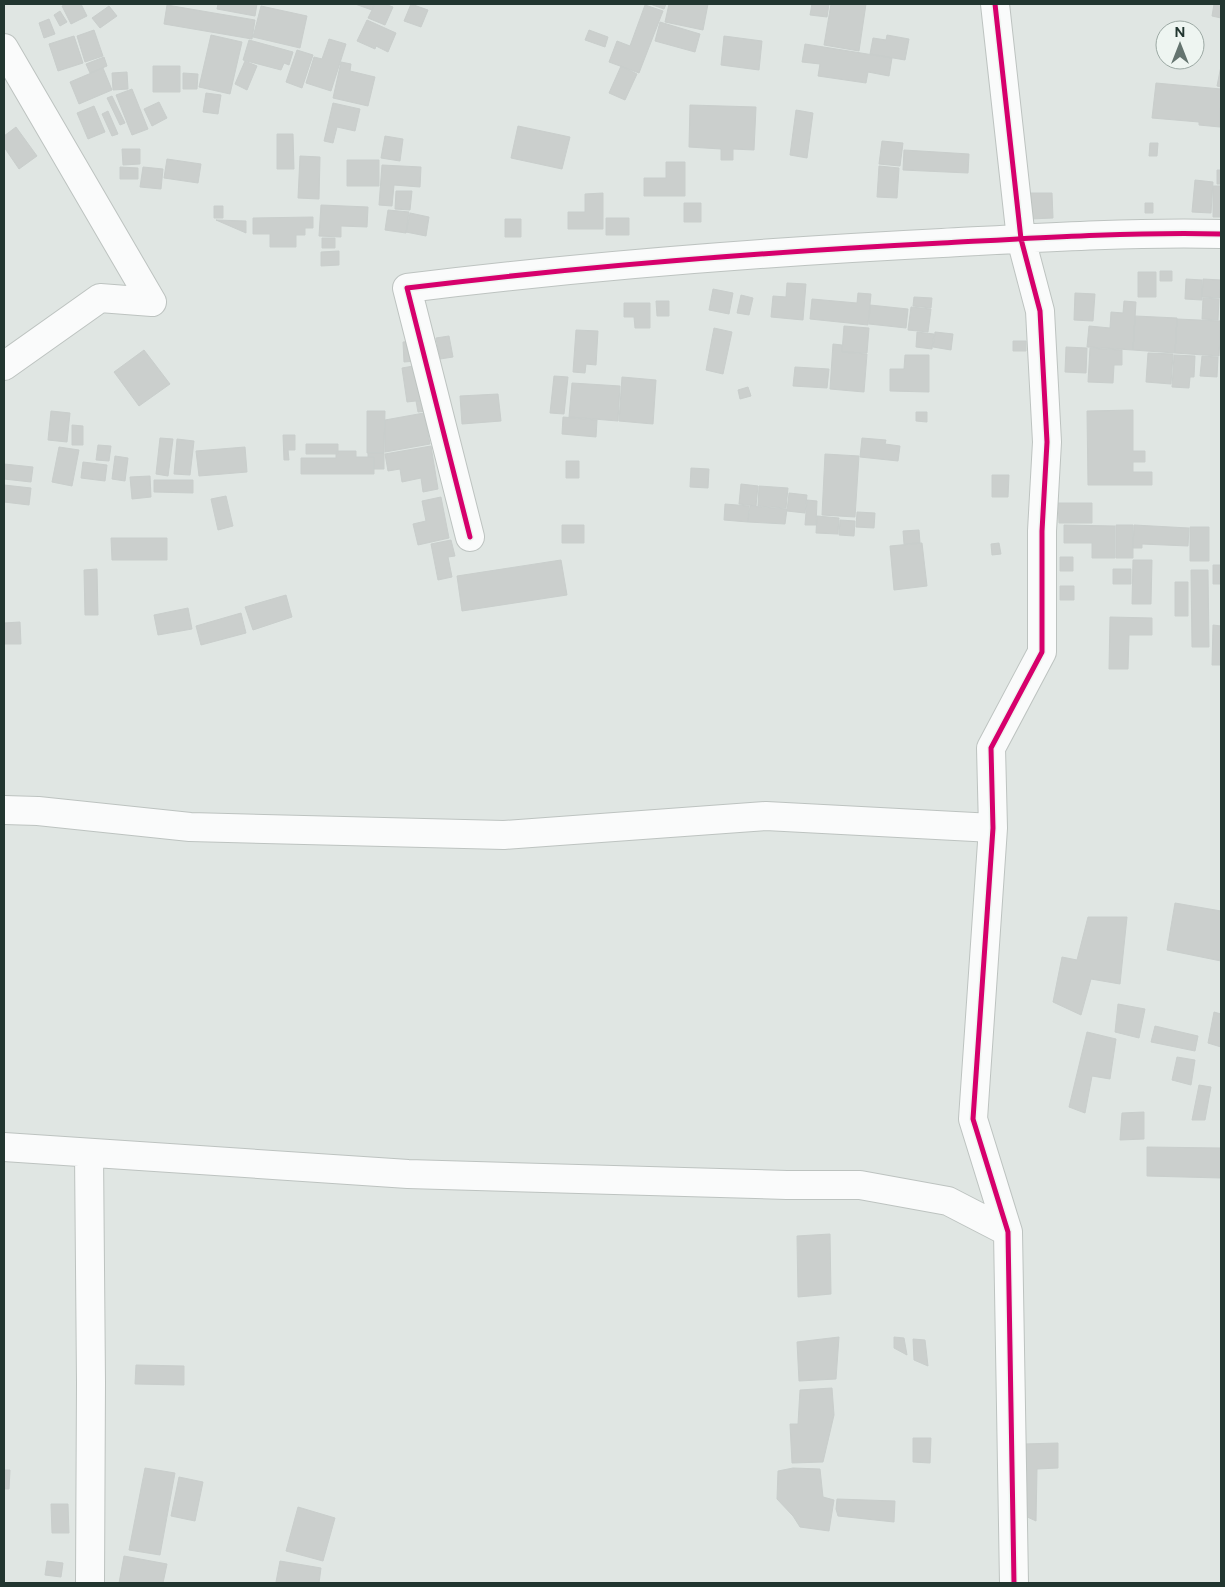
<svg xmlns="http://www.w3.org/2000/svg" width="1225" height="1587" viewBox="0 0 1225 1587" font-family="Figtree,sans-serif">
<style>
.building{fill:#cbcfcd;stroke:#c9cecc}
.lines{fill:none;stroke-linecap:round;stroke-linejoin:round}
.minor-casing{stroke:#bdc3c0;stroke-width:30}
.minor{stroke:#fafbfb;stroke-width:28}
.cycleway-casing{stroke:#eef5f1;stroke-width:8}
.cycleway{stroke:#d6006c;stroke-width:5}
</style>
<rect width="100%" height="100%" fill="#e0e6e3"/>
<!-- building -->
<path class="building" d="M67,4H81L87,16L71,24L62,6Z
M218,4H257L255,16L217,9Z
M355,4H374L372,10Z
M375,4H385L393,7L385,25L368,18Z
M411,4L428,10L421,27L404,21Z
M650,4H666L664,9Z
M669,4H708L703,30L665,22Z
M812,4H829L827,17L810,15Z
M831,4H866L859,51L824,45Z
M1214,4H1221V18L1212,16Z
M167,5L255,20L252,39L164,24Z
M645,5L663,11L639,73L609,62L617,41L630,46Z
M109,6L117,16L100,28L92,18Z
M261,6L307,16L300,48L253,37Z
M60,11L67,22L60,26L54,15Z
M49,19L55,34L44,38L39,23Z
M367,20L396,33L388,52L376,46L375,49L357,41Z
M660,22L700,34L695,52L655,41Z
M94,30L103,56L85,62L77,36Z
M589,30L608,37L605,47L585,40Z
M211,35L242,42L230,94L199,87Z
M887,35L909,39L905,60L870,54L873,38L886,40Z
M74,36L83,63L58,71L49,44Z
M724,36L762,41L759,70L721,65Z
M329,39L346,44L331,91L306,83L314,57L322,59Z
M249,40L293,52L289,65L284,63L281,70L243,60Z
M805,44L892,58L889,76L868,72L866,83L818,76L820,64L802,62Z
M297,50L313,55L302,88L286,82Z
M104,57L107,66L90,73L86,64Z
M245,61L257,66L247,90L235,84Z
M341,62L351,64L350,71L375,77L368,106L333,98Z
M153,66H180V92H153Z
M621,66L637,74L625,100L609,93Z
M1221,66V87L1217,86Z
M103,68L112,90L79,104L70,82Z
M127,72L128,89L113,90L112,73Z
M183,73L198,74L197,89H183Z
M1156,83L1221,89L1220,127L1199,125V122L1152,118Z
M132,89L148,129L132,135L116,95Z
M206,93L221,95L218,114L203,112Z
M112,96L125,123L120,125L107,98Z
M159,102L167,118L152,126L144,109Z
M333,103L360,109L355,131L337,127L333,143L324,141Z
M690,105L756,107L754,150L733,149V160H721V149L689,147Z
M94,106L105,132L88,139L77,113Z
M796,110L813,113L807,158L790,155Z
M108,111L118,134L112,136L102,114Z
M518,126L570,137L562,169L511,158Z
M16,127L37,156L19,169L4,147V136Z
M277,134H293L294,169H277Z
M385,136L403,139L400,161L381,158Z
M882,141L903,143L900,166L879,164Z
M1150,143H1158L1157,156H1149Z
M122,149H140V164L123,165Z
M904,150L969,154L968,173L903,170Z
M300,156L320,157L319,199L298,198Z
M167,159L201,164L198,183L164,178Z
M347,160H379V186H347Z
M666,162H685V196H644V178H666Z
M382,165L421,167L420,187L394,185L392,206L379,205Z
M879,166L899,168L897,198L877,197Z
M120,167L138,168V179H120Z
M143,167L163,169L161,189L140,187Z
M1217,170H1221V184H1217Z
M1195,180L1213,182L1211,213L1192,212Z
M1213,186H1221V217H1213Z
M396,191H412L410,210L395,209Z
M603,193V229H568V212H585V194Z
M1030,193H1052L1053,218L1030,219Z
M684,203H701V222H684Z
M1145,203H1153V213H1145Z
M321,205L368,207L367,227L341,226V237L319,236Z
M214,206H223V218H214Z
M388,210L409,212L406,233L385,230Z
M410,213L429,217L426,236L406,232Z
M313,217V228H305V235H296V247H270V234H253V218Z
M606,218H629V235H606Z
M505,219H521V237H505Z
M216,220L246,221V233Z
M322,238H335V248H322Z
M339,251V265L321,266V252Z
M1160,271H1172V281H1160Z
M1138,272H1156V297H1138Z
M1186,279L1202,280V300L1185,299Z
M1203,279L1221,280L1220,298L1202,297Z
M787,283L806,284L803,320L771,317L773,296L786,297Z
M713,289L733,293L729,314L709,310Z
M858,293L871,294L868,325L810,319L812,299L857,303Z
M1075,293L1095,294L1093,321L1074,320Z
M741,295L753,298L749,315L737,313Z
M914,297L932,298L931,308L913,306Z
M1203,298L1219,299L1218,320L1202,319Z
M656,301H669V316H657Z
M1124,301L1136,302L1133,350L1087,347L1089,326L1110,328L1111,312L1123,313Z
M624,303H650V328H635L634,317H624Z
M870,305L908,309L906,328L869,324Z
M911,307L931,309L928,332L908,330Z
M1135,316L1177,318L1175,353L1133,350Z
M1177,319L1221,321L1219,356L1175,353Z
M844,326L869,328L867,353L842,352Z
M714,328L732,332L723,374L706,370Z
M576,330L598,331L596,365L586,364L585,373L573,372Z
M917,332L934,334L932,349L916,347Z
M935,332L953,334L951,350L933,347Z
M449,336L453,357L440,359L436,338Z
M415,341L416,361L404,362L403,342Z
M1013,341H1026V351H1013Z
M833,344L842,345V352L867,354L864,392L830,389Z
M1066,347L1087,348L1086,373L1065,372Z
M1090,348L1122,350V365H1114L1113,383L1088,382Z
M144,350L170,384L139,406L114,372Z
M1148,353L1173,354L1171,384L1146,382Z
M905,355H929V392L890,391V369H904Z
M1174,355L1195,356L1194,377H1190L1189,388L1172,387Z
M1202,356L1218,357L1217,377L1200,376Z
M419,365L424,400L407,402L402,368Z
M795,367L829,369L827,388L793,386Z
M554,376L568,377L564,414L550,413Z
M622,377L656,380L653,424L619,421Z
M572,383L620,386L618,421L569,417Z
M748,387L751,396L740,399L738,390Z
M498,394L501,421L462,424L460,396Z
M424,400L426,411L418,412L416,401Z
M1133,410V451H1145V462H1133V472H1152V485H1088L1087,411Z
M51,411L70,413L67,442L48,440Z
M367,411H385L384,453H367Z
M916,412H927V422L916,421Z
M424,413L430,444L385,452V420Z
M563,417L597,420L596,437L562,434Z
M72,425L83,426V445H72Z
M283,435H295V450H288L289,460H284Z
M160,438L173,439L168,476L156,474Z
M862,438L886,440L885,444L900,446L898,461L860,457Z
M177,439L194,441L190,475L174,474Z
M306,444H338V454H306Z
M98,445L111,446L109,461L96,460Z
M431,446L438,489L423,492L421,478L402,482L400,469L388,471L385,454Z
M59,447L79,450L72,486L52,482Z
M245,447L247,472L199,476L196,451Z
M336,451H356V457H374V474H301V458H336Z
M368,453H384V469H374V457H368Z
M825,454L859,456L855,517L822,515Z
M115,456L128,458L125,481L112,479Z
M566,461H579V478H566Z
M83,462L107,465L105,481L81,478Z
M4,464L33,467L31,482L4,479Z
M691,468L709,469L708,488L690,487Z
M992,475H1009L1008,497H992Z
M150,476L151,497L132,499L130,477Z
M154,480H193V493L154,492Z
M741,484L758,486L756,506L739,504Z
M4,485L31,488L29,505L4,502Z
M759,486L788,488L786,508L758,506Z
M789,493L807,495L805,513L787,511Z
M226,496L233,526L218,530L211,499Z
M441,497L449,538L418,545L413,524L426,521L422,501Z
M807,500L817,501L816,525H805Z
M1058,503H1092V523H1059Z
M725,504L749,506L748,522L724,520Z
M750,506L787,509L785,524L748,522Z
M857,512L875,513L874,528L856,527Z
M817,516L839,518L838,534L816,533Z
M840,520L855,521L854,536L839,535Z
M562,525H584V543H562Z
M1064,525L1115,526V558H1092V543H1064Z
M1116,525H1133V558H1116Z
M1134,525L1189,528L1188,546L1142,544V548H1133Z
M1190,527H1209V561H1190Z
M919,530L920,543L904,544L903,531Z
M111,538H167V560H112Z
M451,540L455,556L448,557L452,577L438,580L431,544Z
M922,543L927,586L894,590L890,546Z
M999,543L1001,554L992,555L991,544Z
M1060,557H1073V571H1060Z
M561,560L567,595L462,611L457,576Z
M1133,560H1152L1151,604H1132Z
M1213,565H1221V584H1213Z
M97,569L98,615H85L84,570Z
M1113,569H1131V584H1113Z
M1191,570H1208L1209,647H1192Z
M1175,582H1188V616H1175Z
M1060,586H1074V600H1060Z
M286,595L292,617L253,630L245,607Z
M188,608L192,629L158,635L154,615Z
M241,613L246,633L201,645L196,626Z
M1110,617L1152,618V635H1129L1128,669H1109Z
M20,622L21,644H4V623Z
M1213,625L1221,626V665H1212Z
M1175,903L1221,911V961L1167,950Z
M1088,917H1127L1120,984L1091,979L1081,1015L1053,1002L1062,957L1077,960Z
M1118,1004L1145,1009L1139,1038L1115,1032Z
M1214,1012L1221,1014V1047L1208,1043Z
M1155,1026L1198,1036L1195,1051L1151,1042Z
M1087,1032L1116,1039L1110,1079L1092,1076L1085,1113L1069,1107Z
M1177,1057L1195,1060L1191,1085L1172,1080Z
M1199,1085L1211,1087L1205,1120H1192Z
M1144,1112V1139L1120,1140L1122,1113Z
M1147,1147L1221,1148V1178L1147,1176Z
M830,1234L831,1294L798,1297L797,1236Z
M839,1337L836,1379L799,1381L797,1342Z
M894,1337L904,1338L907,1355L894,1348Z
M913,1339L925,1340L928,1366L914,1360Z
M136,1365L184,1366V1385L135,1384Z
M832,1388L834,1415L823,1462L792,1463L790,1424H798L800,1390Z
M913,1438H931L930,1463L913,1462Z
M1058,1443V1468L1037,1469L1036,1521L1023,1515L1024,1444Z
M145,1468L175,1473L160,1555L129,1550Z
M793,1468L820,1469L823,1497L834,1500L829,1531L800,1527L793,1516L777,1499L778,1471Z
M4,1470H10L9,1489H4Z
M179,1477L203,1482L195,1521L171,1516Z
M837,1499L895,1501L894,1522L838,1516L836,1509Z
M51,1504H68L69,1533H52Z
M298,1507L335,1518L323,1561L286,1551Z
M124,1556L167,1564L163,1583H119Z
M47,1561L63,1563L61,1577L45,1575Z
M280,1561L321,1568L319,1583L276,1582Z"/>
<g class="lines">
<defs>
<path id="minor" d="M995,4L1021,239L1040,311L1047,442L1042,531V652L991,748L993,828L973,1119L1008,1232L1014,1583
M4,48L152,302
M4,366L100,298L152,302
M470,537L407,288C585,266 763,252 942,243C1035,238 1128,232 1221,234
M4,810L38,811L190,827L504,835L766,816L993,828
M4,1147L408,1174L787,1185H860L948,1201L1008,1232
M89,1153L91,1382L90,1583"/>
</defs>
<!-- minor casing -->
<use href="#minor" class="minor-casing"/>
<!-- minor -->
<use href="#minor" class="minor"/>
<defs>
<path id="cycleway" d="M995,4L1021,239L1040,311L1047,442L1042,531V652L991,748L993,828L973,1119L1008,1232L1014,1583
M470,537L407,288C585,266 763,252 942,243C1035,238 1128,232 1221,234"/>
</defs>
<!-- cycleway casing -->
<use href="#cycleway" class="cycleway-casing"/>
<!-- cycleway -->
<use href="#cycleway" class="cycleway"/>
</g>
<!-- border -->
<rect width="1225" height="1587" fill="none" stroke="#223630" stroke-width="10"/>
<!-- north arrow -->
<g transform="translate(1180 45)"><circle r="24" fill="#eef5f1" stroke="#9ca9a4"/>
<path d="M0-4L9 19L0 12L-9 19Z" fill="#64746f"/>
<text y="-8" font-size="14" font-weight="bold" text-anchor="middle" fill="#223630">N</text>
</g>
</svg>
